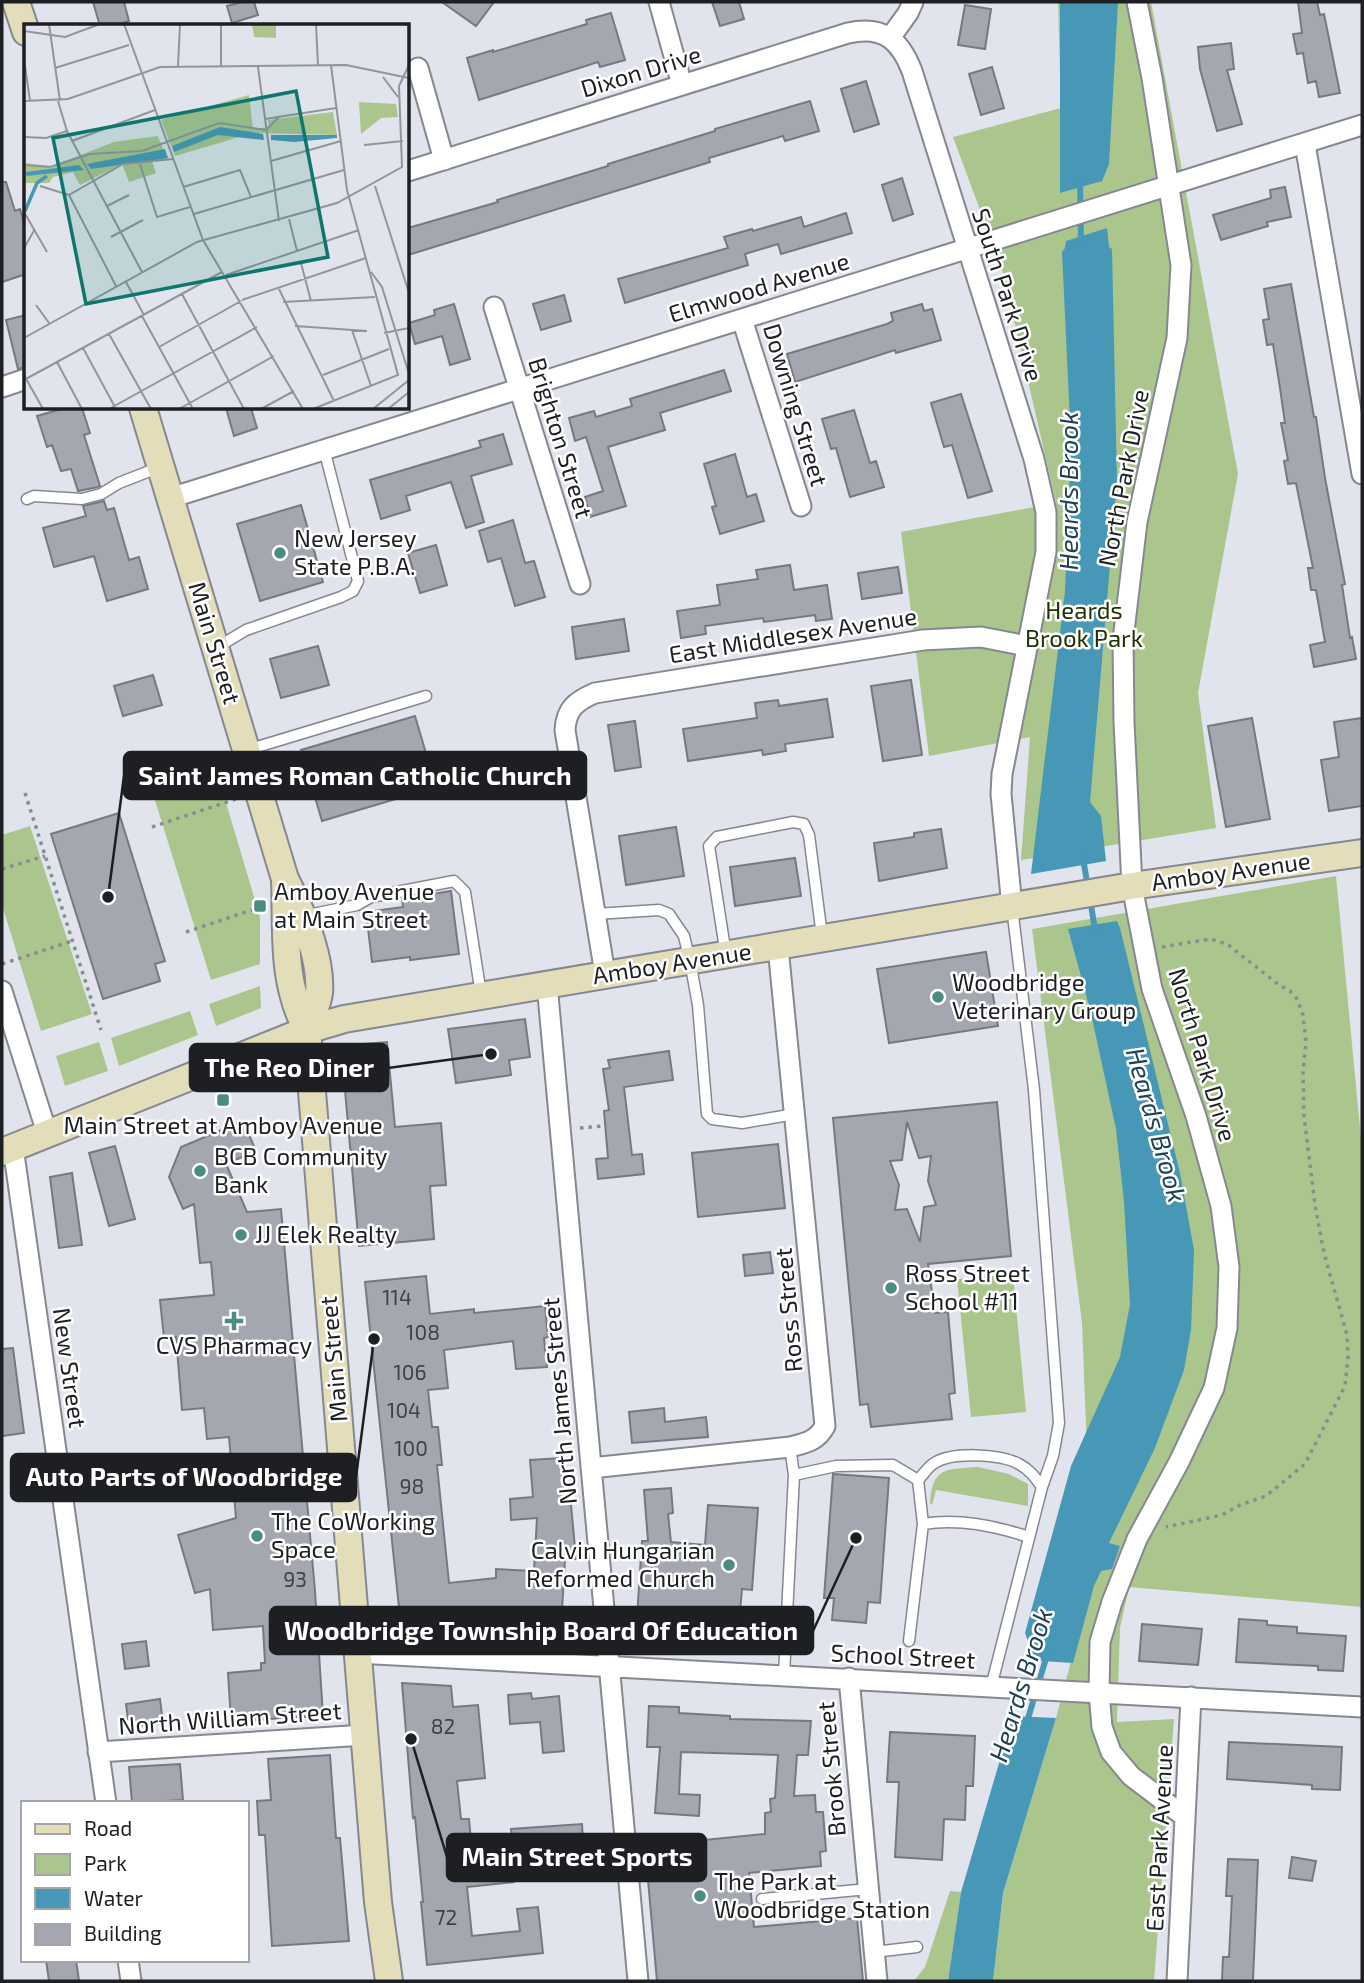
<svg xmlns="http://www.w3.org/2000/svg" width="1364" height="1983" viewBox="0 0 1364 1983" font-family="'Exo 2',sans-serif">
<style>
.green{fill:#abc68d}
.water{fill:#4798b6}
.lines{fill:none;stroke-linecap:round;stroke-linejoin:round}
.stream{stroke:#4798b6;stroke-width:6}
.building{fill:#a4a7af;stroke:#777981;stroke-width:2;fill-rule:evenodd}
.lane-casing{stroke:#868890;stroke-width:13}
.street-casing{stroke:#868890;stroke-width:23}
.secondary-casing{stroke:#868890;stroke-width:30}
.path{stroke:#8a8c92;stroke-width:3.5;stroke-dasharray:3.5 5;stroke-linecap:butt}
.lane{stroke:#fff;stroke-width:10}
.street{stroke:#fff;stroke-width:19}
.secondary{stroke:#e4ddba;stroke-width:26}
.poi-dot{fill:#488c82;stroke:#fff;stroke-width:2.5}
.labels{text-anchor:middle;stroke-width:5;stroke-linejoin:round;paint-order:stroke}
.number-label{font-size:21px;fill:#404145}
.street-label{font-size:24px;fill:#1e1f22;stroke:#fff}
.poi-label{font-size:24px;fill:#1e1f22;stroke:#fff;text-anchor:start}
.park-label{font-size:24px;fill:#203203;stroke:#fff}
.water-label{font-size:26px;font-style:italic;fill:#1e4251;stroke:#fff}
.inset-river{fill:none;stroke:#4798b6;stroke-width:3.5}
.inset-road{fill:none;stroke:#93959b;stroke-width:2}
.view{fill:#0f766e;fill-opacity:0.15;stroke:#0f766e;stroke-width:3.5}
.inset-edge{fill:none;stroke:#1e1f22;stroke-width:3.5}
.leader{fill:none;stroke:#1e1f22;stroke-width:2.5}
.callout-dot{fill:#1e1f22;stroke:#fff;stroke-width:2.5}
.callout{fill:#1e1f22;stroke:#1e1f22;stroke-width:2.5}
.callout-label{font-size:26px;text-anchor:middle;font-weight:bold;fill:#fff}
</style>
<rect width="100%" height="100%" fill="#e1e4ec"/>
<!-- green -->
<path class="green" d="M1058,2H1151L1238,474L1198,693L1216,828L1021,860L1030,737L929,756L901,532L1056,503L1003,272L953,137L1061,108Z
M213,759L260,917V964L211,980L148,778Z
M30,826L92,1014L41,1031L2,905V835Z
M1336,876L1362,1149V1607L1129,1587L1120,1628L1117,1722L1174,1719L1154,1981H993L1003,1893L1056,1718L1092,1582L1082,1323L1032,929Z
M260,986L261,1008L216,1026L209,1004Z
M190,1011L198,1035L119,1066L111,1038Z
M99,1042L108,1071L65,1086L56,1056Z
M1013,1274L1026,1412L971,1417L957,1279Z
M978,1467L1009,1474L1028,1484V1506L936,1490L932,1505L930,1503C932,1467 947,1469 978,1467Z
M950,1891L961,1892L948,1981H914L925,1967Z"/>
<!-- water -->
<path class="water" d="M1060,2H1118L1109,164L1102,181L1060,193Z
M1107,228L1109,247L1112,249L1117,482L1090,802L1101,816L1106,861L1031,874L1065,591L1071,443L1062,252L1065,248L1066,241Z
M1117,921L1120,928L1180,1173L1194,1250L1191,1330L1184,1370L1155,1448L1109,1543L1120,1546L1112,1569L1101,1571L1094,1586L1073,1663L1026,1660L1029,1644L1025,1633L1071,1466L1120,1357L1130,1304L1124,1202L1116,1129L1090,1009L1068,929Z
M1013,1716L1056,1718L1003,1893L993,1981H948L961,1892Z"/>
<g class="lines">
<!-- stream -->
<path class="stream" d="M1080,179L1081,245
M1083,858L1088,888
M1090,899L1095,930
M1027,1722L1047,1655"/>
</g>
<!-- building -->
<path class="building" d="M93,2H124L129,21L113,26H100Z
M242,2H254L258,15L232,23L227,6Z
M442,2H494L476,26Z
M712,2H739L744,19L720,26Z
M1298,2H1317L1320,15L1324,14L1340,93L1319,97L1316,81L1308,83L1303,53L1297,54L1293,34L1302,33Z
M965,5L991,9L985,49L958,45Z
M611,13L625,60L600,67L598,62L479,100L467,58L493,50V52L587,24L586,20Z
M1231,43L1234,69L1227,70L1242,124L1217,131L1200,69L1198,47Z
M992,67L1004,108L981,115L969,74Z
M866,81L879,124L854,132L841,89Z
M810,101L819,131L785,141L783,136L709,158L710,162L408,255V228L498,202L497,200L608,166V164L715,131V129Z
M902,178L913,214L893,221L882,185Z
M2,182H6L15,211L20,209L26,230V274L2,282Z
M1285,187L1291,217L1267,222L1268,226L1221,240L1213,215L1271,198L1270,190Z
M846,213L852,233L781,254L778,244L745,254L748,265L625,303L618,279L728,248L724,237L752,229L753,231L801,217L804,227Z
M1291,284L1314,417H1316L1325,478L1345,584L1342,585L1350,638L1352,637L1356,659L1314,667L1310,645L1325,642L1316,590H1311L1308,568H1313L1296,483L1288,484L1284,461L1288,460L1281,423H1285L1280,388L1273,344L1267,345L1263,320L1269,319L1264,289Z
M564,295L571,321L541,330L533,304Z
M454,304L470,359L450,365L442,336L415,344L409,323L435,315L434,310Z
M922,304L924,311L932,309L941,340L896,353L895,350L795,382L787,354L887,324L893,321L891,313Z
M26,315V367L18,369L6,320Z
M724,370L731,391L660,413L665,430L608,447L626,506L590,517L585,497L603,491L586,437L575,441L569,418L594,411L596,417L632,406L630,399Z
M961,394L992,491L968,498L952,445L944,447L931,403Z
M65,408H82L90,433L84,435L100,486L98,487L78,491L71,469L61,471L52,445L47,447L37,416Z
M226,408H251L257,428L234,436Z
M854,410L870,463L876,461L884,487L850,497L836,448L831,449L822,419Z
M503,434L512,464L471,476L484,522L466,528L451,482L406,496L410,510L381,519L370,480L481,447L479,441Z
M735,454L747,497L756,494L764,521L720,534L712,507L716,506L704,464Z
M104,501L107,510L114,508L129,560L139,557L148,589L107,601L94,556L54,567L43,528L86,516L83,506Z
M301,505L323,582L260,601L237,524Z
M513,520L525,563L534,561L545,597L515,606L501,558L488,562L479,531Z
M436,545L447,585L420,593L408,553Z
M790,565L794,590L827,585L832,619L816,621L815,615L764,622L763,618L705,626L706,634L681,638L677,611L720,605L717,585L758,579L756,570Z
M898,567L902,593L862,599L858,573Z
M624,619L629,651L576,659L572,627Z
M318,646L329,685L281,698L270,659Z
M153,675L162,705L123,716L114,686Z
M911,680L922,755L883,761L871,686Z
M827,699L833,737L785,744L786,751L763,755L762,750L688,761L683,729L757,718L755,703L778,700L779,706Z
M415,716L436,787L322,821L301,750Z
M1252,718L1270,819L1226,827L1208,726Z
M1362,718V806L1329,811L1321,760L1339,757L1334,722Z
M635,721L641,767L615,771L608,725Z
M119,813L165,961L155,964L160,981L103,999L51,834Z
M676,827L684,876L626,885L619,836Z
M941,829L947,868L879,881L874,843L914,837V833Z
M795,858L801,896L735,906L730,867Z
M451,891L459,954L410,960V957L372,962L366,912L403,907L402,899Z
M986,952L998,1026L889,1043L877,969Z
M525,1019L530,1057L509,1060L511,1075L456,1083L448,1029Z
M387,1042L395,1127L441,1123L446,1185L430,1186L434,1239L359,1246L341,1046Z
M669,1051L673,1080L624,1087L632,1155L642,1154L644,1174L598,1179L596,1159L608,1158L604,1111L609,1110L603,1069L610,1068L608,1060Z
M997,1102L1011,1256L928,1264L935,1313L948,1312L955,1393L949,1394L952,1419L871,1427L868,1404L860,1405L833,1118ZM907,1122L919,1158L931,1156L928,1181L936,1205L924,1207L920,1242L907,1209L895,1210L899,1185L890,1161L902,1160Z
M243,1121L256,1151L226,1164L247,1212L281,1209L315,1591L323,1716L231,1721L228,1673L261,1670V1663H265L263,1626L213,1630L210,1589L195,1593L178,1535L236,1518L229,1437L207,1439L204,1408L182,1410L176,1337L164,1338L160,1300L214,1295L211,1262L200,1263L194,1204L183,1209L169,1177L181,1147Z
M778,1144L785,1208L698,1217L692,1153Z
M115,1146L135,1219L109,1226L89,1153Z
M72,1173L82,1245L59,1248L50,1177Z
M770,1252L773,1273L745,1276L743,1255Z
M426,1276L430,1314L474,1309V1313L545,1306L548,1337L544,1338L547,1367L516,1369L513,1341L444,1350L448,1388L428,1390L432,1427H438L442,1465H437L449,1583L496,1578V1569L534,1571L537,1518L511,1520L510,1499L533,1497L530,1460L561,1458L564,1494H570L576,1559H565L561,1628L487,1622L457,1625V1621L401,1627L365,1282Z
M13,1348L24,1433L2,1436V1349Z
M664,1408L665,1422L706,1417L708,1437L632,1443L629,1412Z
M833,1474L889,1478L880,1603L868,1602L866,1623L832,1620L834,1598H824Z
M671,1488L673,1513L668,1514L671,1542L705,1545L708,1505L758,1508L752,1590L742,1589L739,1624L637,1617L642,1541H648L644,1490Z
M1239,1619L1267,1621V1625L1297,1627V1633L1346,1636L1343,1671L1318,1670V1666L1236,1662Z
M1142,1624L1202,1629L1198,1665L1139,1661Z
M146,1641L149,1666L125,1669L122,1644Z
M402,1683L451,1686L453,1707L478,1705L485,1778L457,1781L461,1819H469L472,1852L513,1848L511,1829L582,1824L584,1857L512,1863L514,1882L467,1887L472,1936L520,1931L517,1909L538,1907L543,1953L427,1965L421,1902H423L415,1817L413,1818Z
M531,1693L532,1699L559,1696L564,1751L543,1753L540,1722L510,1724L508,1695Z
M160,1699L163,1723L129,1727L126,1704Z
M649,1706L679,1707V1713L730,1716V1719L811,1721L808,1755H797L794,1796L815,1795L816,1812H823L826,1851L820,1852L821,1866L749,1873L754,1927L857,1918L863,1981H657L645,1846L765,1834V1813L771,1812L770,1799L775,1798L778,1755L681,1752L679,1794L700,1795L699,1816L655,1813L660,1747H647Z
M890,1732L975,1736L973,1786H966L965,1820L944,1819L942,1860L895,1857L899,1782H887Z
M1229,1742L1342,1747L1340,1790L1312,1789V1785L1227,1779Z
M330,1755L336,1838H340L349,1941L272,1946L265,1835H259L257,1801L271,1800L268,1759Z
M180,1764L183,1800L132,1803L129,1767Z
M1292,1857L1316,1861L1312,1881L1289,1878Z
M1228,1859L1258,1860L1253,1981H1222L1223,1957H1229L1232,1896H1226Z
M46,1960H76L79,1981H49Z"/>
<g class="lines">
<defs>
<path id="lane" d="M27,499L34,496L82,499L101,494L119,483L160,467
M216,648L246,630L341,597L353,591L358,581L324,449
M247,750L426,696
M595,914L659,910L669,914L684,936L690,961L698,1005L707,1114L712,1119L742,1123L795,1114
M303,916L357,905L371,897L454,881L465,892L481,994
M726,955L709,846L717,837L793,822L804,824L809,835L822,936
M790,1447L794,1475
M923,1524C959,1518 995,1526 1029,1537
M909,1641L923,1524L918,1480
M784,1675L794,1475L836,1466L893,1465L918,1480C923,1475 928,1467 933,1464C951,1451 1001,1454 1019,1464C1030,1470 1035,1477 1042,1487
M991,1687L1042,1487L1053,1456L1059,1423L1034,1090L1012,907
M762,1899L868,1889
M874,1952L917,1947"/>
<path id="street" d="M659,2L682,85
M1137,2L1152,78L1181,265L1177,338L1137,522L1123,640L1124,722L1132,886L1152,989L1196,1116L1221,1206L1229,1267L1227,1328L1214,1388L1179,1462L1137,1539L1112,1602L1100,1642L1099,1693L1102,1727L1111,1752L1131,1776L1185,1817
M890,38L908,13L913,2
M418,68L444,160
M1305,144L1362,474
M408,171L848,33C883,25 900,40 912,71L1034,459L1046,512V552L1002,774L1001,794L1012,907
M494,307L580,584
M742,319L801,506
M2,387L26,379
M170,498L1362,125
M605,974L565,730C566,709 576,701 595,693L923,640L981,637L1027,646
M547,984L638,1981
M2,991L47,1133
M13,1147L106,1803
M591,1468L790,1447C806,1443 817,1441 825,1426L778,947
M357,1653L1362,1707
M849,1678L877,1981
M98,1752L365,1735
M128,1960L131,1981
M1177,1981L1191,1697"/>
<path id="secondary" d="M16,2L26,32
M143,408L285,879C301,910 322,958 319,993C317,1006 312,1018 307,1030
M285,879C287,933 281,980 307,1030L378,1902L389,1981
M2,1152L307,1030L344,1019L1132,886L1362,853"/>
</defs>
<!-- lane casing -->
<use href="#lane" class="lane-casing"/>
<!-- street casing -->
<use href="#street" class="street-casing"/>
<!-- secondary casing -->
<use href="#secondary" class="secondary-casing"/>
<!-- path -->
<path class="path" d="M25,793L101,1030
M152,827L236,799
M2,869L45,856
M186,932L264,906
M1162,947L1210,939L1227,944L1279,985L1290,991L1297,999L1303,1015L1306,1042L1303,1072L1304,1116L1315,1205L1324,1253L1347,1335L1348,1358L1345,1386L1305,1464L1266,1496L1240,1505L1222,1515L1166,1527
M2,964L72,941
M580,1128L602,1126"/>
<!-- lane -->
<use href="#lane" class="lane"/>
<!-- street -->
<use href="#street" class="street"/>
<!-- secondary -->
<use href="#secondary" class="secondary"/>
</g>
<!-- markers -->
<g class="poi-dot">
<circle cx="280" cy="553" r="7"/>
<rect x="253" y="899" width="14" height="14" rx="3.5"/>
<circle cx="938" cy="997" r="7"/>
<rect x="216" y="1093" width="14" height="14" rx="3.5"/>
<circle cx="200" cy="1171" r="7"/>
<circle cx="241" cy="1235" r="7"/>
<circle cx="891" cy="1288" r="7"/>
<path d="M230.5 1310.5h7v7h7v7h-7v7h-7v-7h-7v-7h7z"/>
<circle cx="257" cy="1536" r="7"/>
<circle cx="729" cy="1565" r="7"/>
<circle cx="700" cy="1896" r="7"/>
</g>
<g class="labels">
<!-- number labels -->
<g class="number-label">
<text x="397" y="1305">114</text>
<text x="423" y="1340">108</text>
<text x="410" y="1380">106</text>
<text x="404" y="1418">104</text>
<text x="411" y="1456">100</text>
<text x="412" y="1494">98</text>
<text x="295" y="1587">93</text>
<text x="443" y="1734">82</text>
<text x="446" y="1925">72</text>
</g>
<!-- street labels -->
<g class="street-label">
<text transform="translate(641 72) rotate(-17)" y="8">Dixon Drive</text>
<text transform="translate(759 288) rotate(-17)" y="8">Elmwood Avenue</text>
<text transform="translate(1007 295) rotate(72)" y="8">South Park Drive</text>
<text transform="translate(795 405) rotate(73)" y="8">Downing Street</text>
<text transform="translate(560 438) rotate(73)" y="8">Brighton Street</text>
<text transform="translate(1124 478) rotate(-79)" y="8">North Park Drive</text>
<text transform="translate(793 636) rotate(-9)" y="8">East Middlesex Avenue</text>
<text transform="translate(214 643) rotate(73)" y="8">Main Street</text>
<text transform="translate(1231 872) rotate(-8)" y="8">Amboy Avenue</text>
<text transform="translate(672 964) rotate(-9)" y="8">Amboy Avenue</text>
<text transform="translate(1202 1055) rotate(73)" y="8">North Park Drive</text>
<text transform="translate(789 1310) rotate(-95)" y="8">Ross Street</text>
<text transform="translate(334 1359) rotate(-95)" y="8">Main Street</text>
<text transform="translate(69 1368) rotate(82)" y="8">New Street</text>
<text transform="translate(560 1401) rotate(-95)" y="8">North James Street</text>
<text transform="translate(903 1657) rotate(3)" y="8">School Street</text>
<text transform="translate(230 1719) rotate(-4)" y="8">North William Street</text>
<text transform="translate(832 1769) rotate(-95)" y="8">Brook Street</text>
<text transform="translate(1160 1838) rotate(-87)" y="8">East Park Avenue</text>
</g>
<!-- poi labels -->
<g class="poi-label">
<text x="294" y="547">New Jersey<tspan x="294" dy="28">State P.B.A.</tspan></text>
<text x="274" y="900">Amboy Avenue<tspan x="274" dy="28">at Main Street</tspan></text>
<text x="952" y="991">Woodbridge<tspan x="952" dy="28">Veterinary Group</tspan></text>
<text x="223" y="1134" text-anchor="middle">Main Street at Amboy Avenue</text>
<text x="214" y="1165">BCB Community<tspan x="214" dy="28">Bank</tspan></text>
<text x="255" y="1243">JJ Elek Realty</text>
<text x="905" y="1282">Ross Street<tspan x="905" dy="28">School #11</tspan></text>
<text x="234" y="1354" text-anchor="middle">CVS Pharmacy</text>
<text x="271" y="1530">The CoWorking<tspan x="271" dy="28">Space</tspan></text>
<text x="715" y="1559" text-anchor="end">Calvin Hungarian<tspan x="715" dy="28">Reformed Church</tspan></text>
<text x="714" y="1890">The Park at<tspan x="714" dy="28">Woodbridge Station</tspan></text>
</g>
<!-- park labels -->
<g class="park-label">
<text x="1084" y="619">Heards<tspan x="1084" dy="28">Brook Park</tspan></text>
</g>
<!-- water labels -->
<g class="water-label">
<text transform="translate(1069 491) rotate(-90)" y="9">Heards Brook</text>
<text transform="translate(1156 1125) rotate(74)" y="9">Heards Brook</text>
<text transform="translate(1021 1685) rotate(-73)" y="9">Heards Brook</text>
</g>
</g>
<!-- overview -->
<g transform="translate(24 24)">
<rect width="385" height="385" fill="#e1e4ec"/>
<path d="M228,0H252V14L230,13ZM225,71L229,105L245,103L244,96L309,88L313,111L229,109L151,132L137,96ZM335,78L372,80L374,93L357,94L337,110ZM134,112L143,135L128,137L132,149L105,158L98,140L56,161L49,148L29,153L25,159H0V139L28,142L90,118Z" fill="#abc68d"/>
<path d="M196,103L239,110L240,116L194,111L150,128L148,122ZM247,111H313V114L270,118L247,116ZM141,125L144,134L67,145L63,140ZM55,141L60,146L2,152V148Z" fill="#4798b6"/>
<path class="inset-river" d="M1,187L13,159L23,152"/>
<path class="inset-road" d="M25,0L36,77M100,0L179,216L279,385M197,0V43M292,0L294,42M0,7L41,13L76,0M0,35L6,77M154,42L156,0M234,43L255,197M31,44L105,21M359,53L374,73M0,77L44,75L136,43L322,41L385,54M34,77L43,107L118,248M241,95L312,84M0,113L22,114L43,107M48,117L131,86M340,121L379,117M247,137L317,117M116,140L133,193L166,183M0,141L26,143L66,130L118,127L195,99L242,106L256,92M16,162L45,171M351,162L385,269M159,163L216,146L227,173M45,171L99,140L149,135M45,171L92,262M83,182L105,171M0,188L23,228M170,190L320,146M265,195L273,227M87,213L119,196M0,224L11,205M277,239L287,277M347,248L358,263L385,350M202,251L335,206M102,258L120,291M254,263L310,377M158,270L220,385M218,276L342,234M259,278L351,273M12,281L25,299M118,292L169,385M271,302L343,307M328,306L347,362M360,309L385,304M85,310L127,385M0,314L173,218L313,179L378,143L375,62L385,41M135,323L217,277M59,324L92,385M33,338L58,385M0,351L19,385M299,351L365,325M0,356L198,248M85,385L233,303M155,385L250,332M237,385L270,367M289,385L374,351L323,166L307,41M349,385L385,356M364,385L385,368"/>
<path class="view" d="M272,67L304,233L62,280L29,114Z"/>
<rect width="385" height="385" class="inset-edge"/>
</g>
<!-- callouts -->
<path class="leader" d="M108 897L124 776M491 1054L388 1068M374 1339L356 1477M856 1538L813 1631M411 1739L447 1857"/>
<g class="callout-dot">
<circle cx="108" cy="897" r="7"/>
<circle cx="491" cy="1054" r="7"/>
<circle cx="374" cy="1339" r="7"/>
<circle cx="856" cy="1538" r="7"/>
<circle cx="411" cy="1739" r="7"/>
</g>
<g class="callout">
<rect x="124" y="752" width="462" height="47" rx="7"/>
<rect x="190" y="1044" width="198" height="47" rx="7"/>
<rect x="11" y="1454" width="345" height="47" rx="7"/>
<rect x="270" y="1607" width="543" height="47" rx="7"/>
<rect x="447" y="1834" width="259" height="47" rx="7"/>
</g>
<g class="callout-label">
<text x="355" y="785">Saint James Roman Catholic Church</text>
<text x="289" y="1077">The Reo Diner</text>
<text x="184" y="1486">Auto Parts of Woodbridge</text>
<text x="541" y="1640">Woodbridge Township Board Of Education</text>
<text x="577" y="1866">Main Street Sports</text>
</g>
<!-- border -->
<rect width="1364" height="1983" fill="none" stroke="#1e1f22" stroke-width="7"/>
<!-- legend -->
<rect x="21" y="1801" width="228" height="161" fill="#ffffff" stroke="#a5a5a7" stroke-width="2"/>
<rect x="35" y="1824" width="35" height="10" fill="#e4ddba" stroke="#a5a5a7" stroke-width="2"/>
<text x="84" y="1836" font-size="21" fill="#1e1f22">Road</text>
<rect x="35" y="1854" width="35" height="21" fill="#abc68d" stroke="#a5a5a7" stroke-width="2"/>
<text x="84" y="1871" font-size="21" fill="#1e1f22">Park</text>
<rect x="35" y="1888" width="35" height="21" fill="#4798b6" stroke="#a5a5a7" stroke-width="2"/>
<text x="84" y="1906" font-size="21" fill="#1e1f22">Water</text>
<rect x="35" y="1924" width="35" height="21" fill="#a4a7af" stroke="#a5a5a7" stroke-width="2"/>
<text x="84" y="1941" font-size="21" fill="#1e1f22">Building</text>
</svg>
